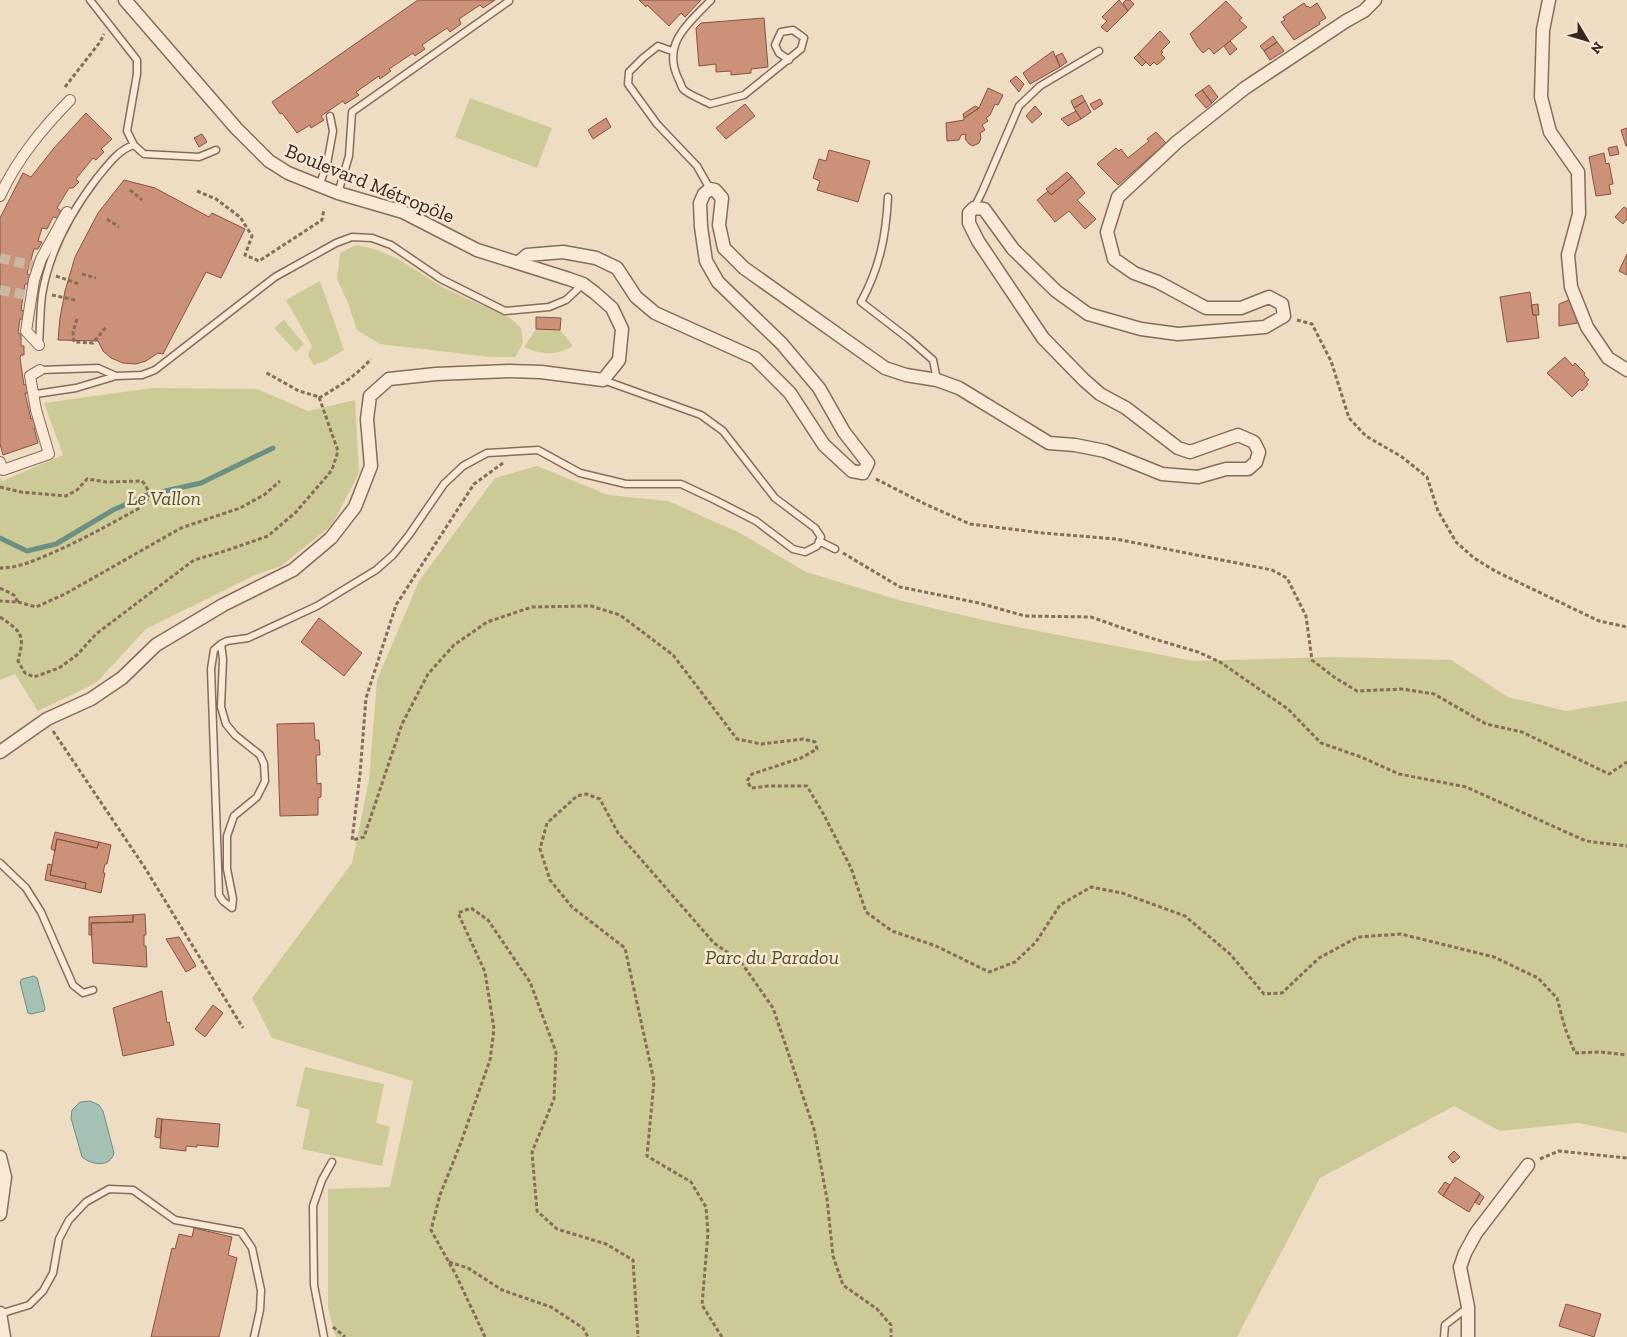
<svg xmlns="http://www.w3.org/2000/svg" width="1627" height="1337" viewBox="0 0 1627 1337" font-family="'Zilla Slab',serif">
<style>
.green{fill:#cccb97}
.water{fill:#a5c1b5;stroke:#6c8f82}
.lines{fill:none;stroke-linecap:round;stroke-linejoin:round}
.stream{stroke:#6c8f82;stroke-width:5}
.building{fill:#cc9179;stroke:#885340}
.pedestrian-tunnel{stroke:#cab8a2;stroke-width:10;stroke-dasharray:10 5;stroke-linecap:butt}
.service-casing{stroke:#886c5a;stroke-width:9}
.pedestrian-casing{stroke:#886c5a;stroke-width:12}
.minor-casing{stroke:#886c5a;stroke-width:15}
.path{stroke:#886c5a;stroke-width:3;stroke-dasharray:4 2.5;stroke-linecap:butt}
.service{stroke:#f9ead7;stroke-width:6}
.pedestrian{stroke:#f9ead7;stroke-width:10}
.minor{stroke:#f9ead7;stroke-width:12}
.labels{text-anchor:middle;stroke-width:5;stroke-linejoin:round;paint-order:stroke}
.street-label{font-size:20px;fill:#38271e;stroke:#f5e7d3}
.park-label{font-size:20px;font-style:italic;fill:#4f5525;stroke:#f5e7d3}
</style>
<rect width="100%" height="100%" fill="#eedcc3"/>
<!-- green -->
<path class="green" d="M470,98L552,128L537,168L455,137Z
M356,245L374,249L398,259L444,288L510,318L521,328L523,343L515,357H491L380,344L357,330L348,303L337,279L340,253Z
M320,281L344,350L325,361L314,365L308,355L312,346L286,300Z
M284,320L304,344L296,352L274,328Z
M536,329L560,330L573,346C554,356 544,355 524,347Z
M152,388L257,389L308,411L355,400L359,473L332,525L281,566L255,575L146,629L96,683L38,711L15,674L0,680V477L2,481L63,455L44,403Z
M537,466L608,495L668,501L740,533L806,572L902,601L992,622L1193,661L1335,657L1451,660L1508,697L1566,711L1627,701V1133L1579,1123L1500,1131L1454,1106L1320,1178L1237,1337H336L328,1309V1189L390,1187L413,1081L272,1038L252,998L352,863L369,780L377,680L419,581L495,478Z
M305,1067L384,1084L376,1123L390,1127L382,1166L302,1149L310,1110L296,1106Z"/>
<!-- water -->
<path class="water" d="M34,976L37,978L45,1008L44,1011L31,1014L28,1013L20,982L22,979Z
M90,1101L99,1105L103,1111L114,1153C110,1168 92,1165 82,1157L71,1118L72,1110L80,1102Z"/>
<g class="lines">
<!-- stream -->
<path class="stream" d="M0,538L27,551L56,544L113,510L147,495L201,483L273,448"/>
</g>
<!-- building -->
<path class="building" d="M418,0H495L483,8L480,5L459,19L461,24L450,32L447,28L422,45L425,49L415,56L413,53L389,69L391,71L380,79L379,76L356,92L359,95L345,104L343,101L321,116L324,120L311,128L310,125L297,133L282,113L280,114L272,102Z
M639,0H701L685,17L681,13L669,26L647,5L646,7Z
M1119,0L1128,11L1107,32L1101,27L1107,21L1102,17Z
M1126,0H1130L1134,4L1128,11L1123,3Z
M1226,1L1242,18L1239,20L1247,27L1214,54L1209,48L1203,53L1197,46L1190,34Z
M1304,3L1307,7L1308,6L1310,8L1317,3L1326,18L1319,22L1320,24L1294,40L1281,22L1285,20L1283,17Z
M764,18L768,67L751,69V73L731,75V71L716,72V64L699,66L696,28L701,23Z
M1160,31L1170,42L1161,51L1163,52L1161,54L1165,58L1157,65L1154,62L1150,66L1138,54Z
M1273,36L1277,42L1264,51L1260,46Z
M1230,41L1237,49L1230,55L1224,46Z
M1277,42L1284,51L1270,60L1264,51Z
M1053,51L1060,67L1030,84L1023,73Z
M1062,53L1067,62L1060,67L1056,56Z
M1138,54L1146,62L1142,66L1134,58Z
M1016,76L1024,84L1019,92L1010,81Z
M1209,85L1218,97L1212,103L1202,90Z
M988,88L1003,95L998,105L995,104L990,115L986,118L988,121L982,125L985,130L980,133L981,138L979,143L973,146L969,144L965,139L966,134L961,135L959,140L947,141L946,123L964,120V118L979,108Z
M1202,90L1212,103L1206,108L1195,95Z
M1082,95L1085,101L1074,108L1071,101Z
M1100,99L1103,104L1094,110L1090,104Z
M1085,101L1091,112L1081,119L1074,108Z
M745,104L755,116L726,139L716,128Z
M975,106L979,108L964,118L963,114Z
M1035,106L1042,114L1032,123L1026,116Z
M1076,111L1081,119L1068,126L1061,119Z
M86,113L112,139L101,149L104,152L96,160L93,158L76,179L79,182L73,188H69L57,208L61,211L58,218L53,217L47,229L42,228L38,241L42,242L38,249H34L27,274L30,275L29,284H25L21,310L25,311L24,319H20L18,333L21,334V346H24V355H21L20,358L24,385L27,384L36,394L25,393L31,419L34,417L37,428H34L38,443L3,455L0,444V218L23,173L31,177L54,148Z
M606,118L611,127L593,139L588,130Z
M1627,128V146H1626L1621,130Z
M1156,132L1166,143L1118,185L1097,164L1116,148L1119,151L1121,149L1128,158L1149,141L1147,139Z
M202,134L207,142L199,147L194,138Z
M1617,146L1619,154L1610,156L1608,148Z
M829,150L870,161L858,202L817,190L820,181L813,178L819,159L826,161Z
M1604,153L1606,164L1609,163L1613,184L1609,185L1611,194L1596,196L1589,157Z
M1067,172L1072,177L1051,195L1046,189Z
M1072,177L1085,193L1077,200L1096,219L1085,229L1069,211L1055,222L1037,200L1048,191L1051,195Z
M124,180L155,188L209,217L212,213L245,229L221,278L206,272L163,354L158,353L146,361L136,364L123,363L111,358L103,351L98,341L58,340L60,318L65,291L75,257L98,213Z
M1624,207L1627,209V219L1623,224L1615,217Z
M1627,254V275L1619,271Z
M1530,292L1533,315H1536L1539,338L1507,342L1500,297Z
M1569,300L1578,323L1559,326V304Z
M1538,304L1539,315H1533L1531,305Z
M536,317L561,318L560,330L536,329Z
M1565,357L1573,366L1575,363L1585,373L1584,375L1589,380L1586,382L1588,384L1582,391L1580,389L1572,397L1547,373Z
M319,618L362,653L344,676L301,642Z
M314,723L315,740H319L320,755H316L317,784L321,783V797L318,798V815L280,816L277,724Z
M55,832L99,842L97,848L57,839L55,851L51,849Z
M57,839L97,848L99,842L111,845L107,864H105L103,873H105L101,893L85,889L86,883L50,875Z
M48,864L52,865L50,875L86,883L85,889L45,880Z
M145,914L146,935H144V946H146L147,967L93,963L91,923L133,922V915Z
M133,915V922L91,923L92,935H89V917Z
M179,937L196,966L186,972L166,939Z
M162,991L167,1023L169,1022L174,1045L123,1056L113,1008Z
M213,1005L223,1013L205,1037L195,1029Z
M157,1118L162,1119L160,1138L155,1137Z
M162,1119L220,1124L218,1147L197,1145V1147L186,1146V1151L160,1148Z
M1454,1151L1460,1157L1453,1163L1448,1157Z
M1455,1177L1480,1193L1469,1212L1443,1196Z
M1445,1182L1450,1185L1443,1196L1438,1192Z
M1480,1194L1484,1197L1479,1205L1475,1202Z
M194,1228L232,1237L228,1255L237,1258L219,1337H151L172,1248L175,1249L179,1234L192,1237Z
M1566,1304L1601,1314L1594,1337L1559,1326Z"/>
<g class="lines">
<!-- pedestrian-tunnel -->
<path class="pedestrian-tunnel" d="M0,258L39,267
M0,290L32,296"/>
<defs>
<path id="service" d="M90,0L137,60V74L127,131L134,145
M711,0C688,24 662,43 678,78C680,81 681,86 683,89C687,94 703,100 710,104L744,95L801,49L804,38L793,30L781,32L775,45L779,53L789,60
M672,51L658,46L643,58L629,72L628,84L657,124L697,166L710,189
M319,186L327,164L333,131L330,116
M338,193L349,156L352,112L509,1
M888,197C886,236 880,267 861,302L909,339L933,360L937,380
M974,208L982,192L1019,106L1040,86L1099,51
M39,345C40,329 40,312 42,295C49,252 71,212 97,178C107,166 119,149 134,145L144,154L199,157L216,150
M40,370L98,368L116,376L142,375L155,370L275,277L336,243L352,237L372,238L391,245L441,279L505,311L549,307L566,300L583,284
M36,394L76,388L116,376
M819,541L835,549
M221,644L223,659L221,707L226,724L235,735L260,755L264,764L265,781L257,797L234,816L227,836V869L233,899L232,908L223,901L219,895L211,669L214,650L221,644L227,641L248,638L317,606L376,570L393,555L409,535L444,484L463,466L487,453L538,450L580,473L626,484H681L715,500L756,521L793,549L805,552L817,546L821,537L815,528L775,498L723,431L701,415L603,380
M0,863L26,888L41,912L73,985L83,993L93,990
M0,1314L29,1305L43,1291L53,1273L59,1239L69,1220L86,1202L109,1189L133,1190L175,1220L241,1232L252,1248L261,1290L260,1310L254,1337
M324,1337L314,1285L313,1206L322,1180L332,1162
M1444,1337L1445,1325L1467,1308"/>
<path id="pedestrian" d="M0,196C17,159 42,129 70,100
M39,345L26,331L34,280L41,259L67,212
M0,462L3,470L49,454L36,410L30,376L40,370"/>
<path id="minor" d="M1549,0L1543,30L1541,97L1550,132L1578,172L1579,214L1568,255L1571,287L1587,327L1608,358L1627,370
M518,263L527,255L563,252L596,258L617,268L636,297L655,313L755,358L790,393L824,445L852,471L863,473L868,463L844,432L819,388L782,344L718,282L706,261L701,227L700,203L704,194L710,189L715,190L722,198L719,225L724,248L744,268L885,368L906,375L937,380L959,388L1049,443L1075,445L1105,451L1162,474L1198,477L1226,469H1248L1256,462L1259,452L1254,442L1238,435L1190,452L1178,448L1126,408L1100,394L1084,380L1043,338L978,241L969,223V213L974,208L984,209L1013,249L1056,291L1088,314L1141,329L1178,334L1265,327L1284,316L1282,304L1269,297L1241,308H1206L1158,282L1134,273L1114,259L1107,232L1118,197L1177,142L1245,88L1346,21L1364,11L1375,0
M0,752L47,719L91,699L122,678L156,645L223,605L293,570L331,538L355,507L371,466L367,419L370,396L389,379L436,374L509,371L541,372L603,380L619,360L622,329L612,308L595,293L583,284L569,279L477,250L403,212L338,193L288,173L269,161L236,128L125,0
M0,1157L5,1177L0,1214
M0,1313L4,1337
M1468,1337V1307L1460,1267L1465,1253L1476,1233L1528,1165"/>
</defs>
<!-- service casing -->
<use href="#service" class="service-casing"/>
<!-- pedestrian casing -->
<use href="#pedestrian" class="pedestrian-casing"/>
<!-- minor casing -->
<use href="#minor" class="minor-casing"/>
<!-- path -->
<path class="path" d="M65,87L100,42L104,34
M130,190L142,200
M197,191L216,199L240,217L252,236L245,255L259,261L322,220L324,209
M107,219L119,227
M82,274L96,278
M56,276L79,284
M52,295L75,300
M77,319L73,332L74,342L93,343L107,326
M1297,320L1312,324L1331,361L1349,418L1366,436L1402,457L1427,477L1438,511L1456,542L1474,558L1495,571L1599,621L1627,627
M319,398C338,387 356,376 371,359
M503,463L474,484L396,605L366,698L360,774L352,840L364,837L402,724L428,674L454,645L487,622L532,607L591,606L620,615L673,655L737,739L761,744L803,739L815,742L817,749L801,758L752,774L747,781L751,788L768,786H807L824,815L851,868L866,912L892,931L936,946L989,972L1015,962L1036,942L1060,905L1091,887L1122,893L1185,916L1230,954L1264,994L1282,993L1319,958L1358,937L1401,934L1494,957L1538,978L1557,998L1565,1028L1575,1053L1601,1052L1627,1055
M876,479L925,504L970,524L1043,533L1116,539L1272,570L1287,578L1306,616L1312,660L1334,677L1357,691L1402,689L1434,694L1486,724L1522,732L1609,774L1627,762
M0,487L21,492L66,496L77,490L87,479L107,482L142,481C149,489 150,495 145,505C114,522 84,539 52,553C35,560 19,568 0,568
M843,553L900,587L979,603L1025,616L1091,617L1151,638L1198,652L1220,662L1288,709L1321,743L1361,757L1399,774L1466,787L1586,841L1627,846
M0,588L14,595L18,602L0,601
M18,602L36,607L65,594L181,528L240,508L264,495L280,481
M0,617C22,632 25,635 18,661L25,673L34,677L59,668L77,655L96,634L194,560L225,551L268,536L296,512L332,470L338,451L319,397L299,391L265,372
M53,731L145,868L243,1028
M1540,1159L1559,1151L1627,1158
M449,1262L468,1268L502,1290L551,1307L583,1328L588,1337
M333,1327L345,1337
M485,1337L456,1275L431,1230L440,1195L460,1145L490,1060L494,1029L485,972L458,913L471,908L488,920L530,982L556,1052L554,1099L532,1152L537,1211L557,1229L606,1244L633,1260L638,1337
M722,1337L702,1305L708,1233L706,1207L691,1182L647,1156L654,1081L625,948L572,907L550,880L540,849L547,823L577,796L586,794L600,799L618,833L714,943L741,962L773,1008L814,1129L827,1199L833,1256L843,1285L877,1309L891,1325V1337"/>
<!-- service -->
<use href="#service" class="service"/>
<!-- pedestrian -->
<use href="#pedestrian" class="pedestrian"/>
<!-- minor -->
<use href="#minor" class="minor"/>
</g>
<g class="labels">
<!-- street labels -->
<g class="street-label">
<text transform="translate(370 183) rotate(22)" y="7">Boulevard Métropôle</text>
</g>
<!-- park labels -->
<g class="park-label">
<text x="164" y="505">Le Vallon</text>
<text x="772" y="964">Parc du Paradou</text>
</g>
</g>
<!-- north arrow -->
<g transform="translate(1587 40) rotate(128)" stroke="#f5e7d3" stroke-width="4" paint-order="stroke">
<path d="M0-4L9 19L0 12L-9 19Z" fill="#38271e"/>
<text y="-8" font-size="14" font-weight="bold" text-anchor="middle" fill="#38271e">N</text>
</g>
</svg>
